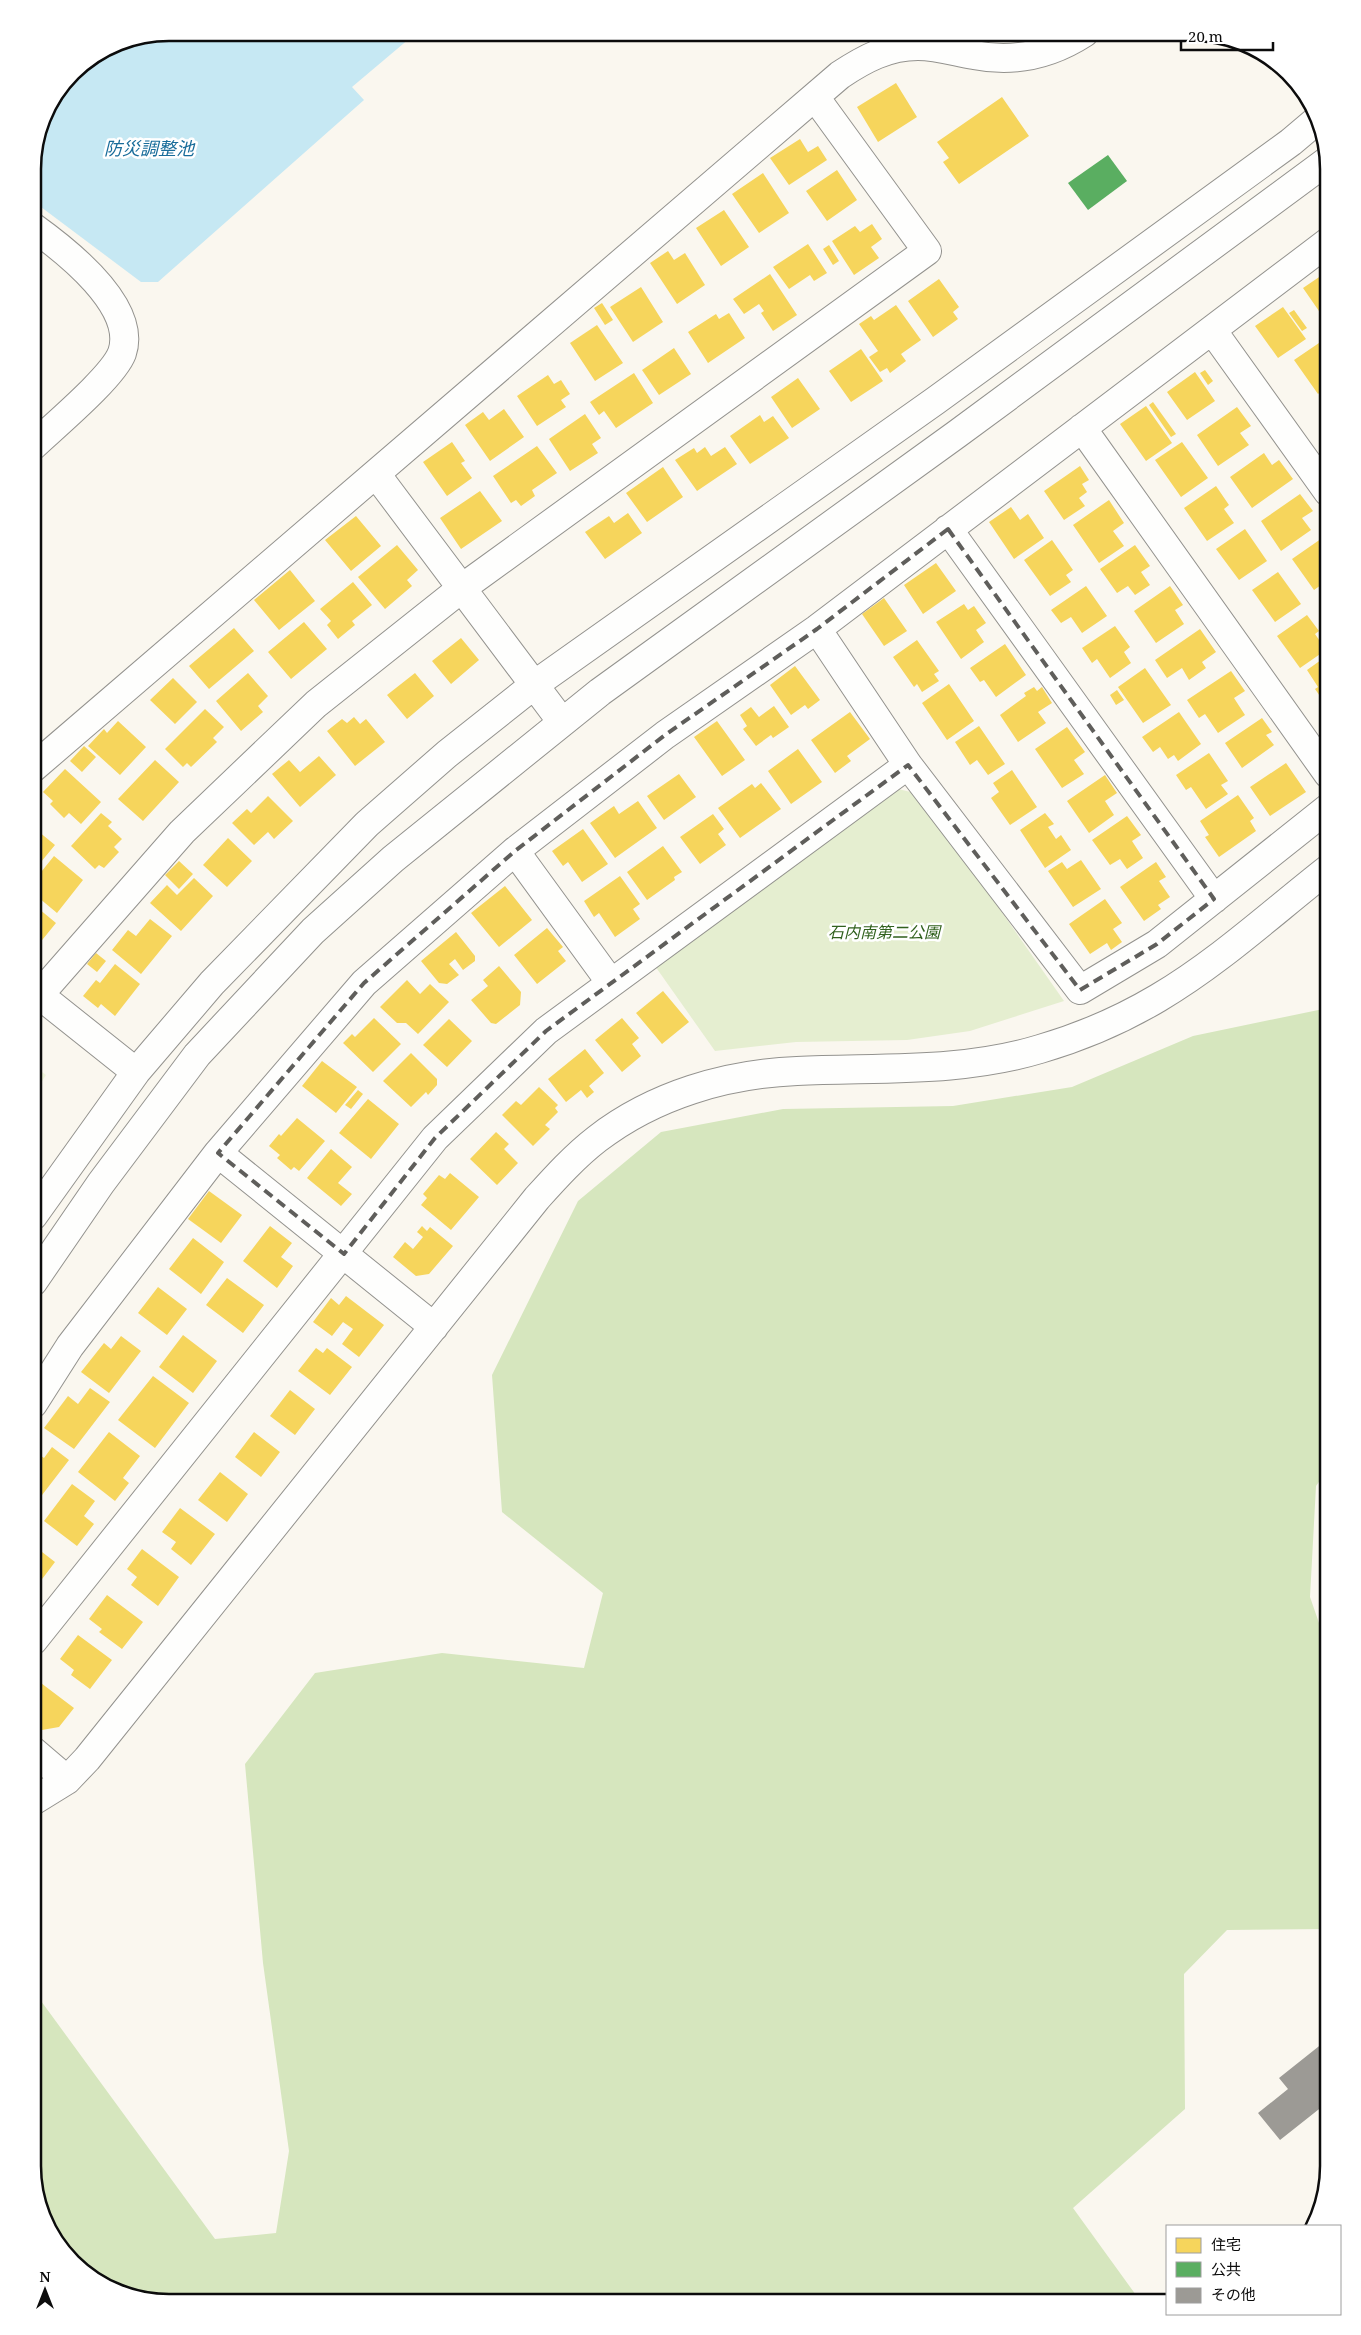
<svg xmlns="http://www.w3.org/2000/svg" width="1361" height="2335" viewBox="0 0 1361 2335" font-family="'Noto Serif','Noto Sans JP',serif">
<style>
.green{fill:#e5eed0}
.forest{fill:#d6e6be}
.pitch{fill:#eef3d9}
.water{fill:#c6e8f3}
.homes{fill:#f6d55c}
.public{fill:#5aae61}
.building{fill:#9c9a95}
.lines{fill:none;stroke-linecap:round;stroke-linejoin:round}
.minor-casing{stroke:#93928e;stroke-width:30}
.minor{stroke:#fefefd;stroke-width:28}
.marked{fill:none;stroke:#5f5e5b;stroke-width:4;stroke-dasharray:10 6;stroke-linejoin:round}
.labels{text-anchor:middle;stroke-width:5;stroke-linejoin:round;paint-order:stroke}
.park-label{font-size:16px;font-style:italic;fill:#31611e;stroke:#fff}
.water-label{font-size:18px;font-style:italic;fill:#186c9a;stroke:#fff}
.rim{fill:none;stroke:#0c0c0c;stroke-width:2.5}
</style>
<rect width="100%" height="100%" fill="#faf7ef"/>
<!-- green -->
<path class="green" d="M898,789L919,794L1064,1001L970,1031L907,1040L796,1042L715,1051L655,966Z"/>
<!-- forest -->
<path class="forest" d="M1328,1008V1469L1316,1486L1310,1597L1328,1649V1929L1227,1930L1184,1974L1185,2109L1073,2208L1141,2302H160L93,2279L46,2226L33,2166V1990L215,2239L276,2233L289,2151L263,1963L245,1764L315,1673L442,1653L584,1668L603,1593L502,1512L492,1375L578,1201L661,1132L783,1109L953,1106L1072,1087L1193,1036Z"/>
<!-- pitch -->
<path class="pitch" d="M33,1065L46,1075L33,1095Z"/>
<!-- water -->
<path class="water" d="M169,33H416L352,87L364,100L158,282H141L33,201V160L46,109L73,72L117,43Z"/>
<!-- homes -->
<path class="homes" d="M896,83L917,117L878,142L857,107Z
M1002,97L1029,136L959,184L943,162L949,158L937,142Z
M800,139L808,152L818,146L827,160L789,185L770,158Z
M837,170L857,200L827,221L806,191Z
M763,173L789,213L759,233L732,194Z
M724,210L749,247L721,266L696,228Z
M872,224L882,239L871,247L879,258L854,275L832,241L855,226L860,232Z
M808,244L827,273L814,281L810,275L789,289L773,267Z
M829,245L839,261L833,265L823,249Z
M668,251L674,260L685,253L705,285L677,304L650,263Z
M1328,271V324L1303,288Z
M770,274L797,315L773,331L761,313L764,311L759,304L744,314L733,299Z
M939,279L959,307L953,312L958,319L933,337L908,301Z
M641,287L663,322L633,342L610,307Z
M602,303L613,320L605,325L594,308Z
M896,305L921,340L901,354L906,361L890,373L887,368L880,372L869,357L878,351L859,324L871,316L874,320Z
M1283,307L1306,339L1278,358L1255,326Z
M1294,310L1307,328L1302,331L1289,313Z
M729,313L745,338L708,363L688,332L716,314L719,319Z
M597,325L623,363L595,381L570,343Z
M1319,343L1328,355V386L1318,394L1294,360Z
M674,348L691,374L659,395L642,370Z
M861,349L883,381L851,402L829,371Z
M1205,370L1213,381L1208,385L1200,373Z
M1195,372L1215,401L1187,420L1167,392Z
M634,373L653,403L616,428L604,411L599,415L590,402Z
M548,375L554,384L561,380L570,394L561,400L566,407L537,426L517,396Z
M798,378L820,409L792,428L771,397Z
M1328,395V414L1319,401Z
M1153,402L1176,434L1171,437L1149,405Z
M1146,406L1172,443L1146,461L1120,424Z
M1237,407L1251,426L1240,433L1249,445L1218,466L1197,435Z
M504,409L524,437L490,461L465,425L483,412L489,420Z
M585,414L601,438L592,444L598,453L570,471L549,439Z
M760,415L764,422L773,416L789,438L750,464L730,436Z
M452,442L465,461L461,463L472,478L447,496L423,462Z
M1182,442L1208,478L1181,497L1155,460Z
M537,446L557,473L532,490L535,496L521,506L516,500L511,503L493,476Z
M705,447L711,456L725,447L737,464L697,491L675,460L694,448L697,453Z
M1264,453L1272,465L1279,460L1293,479L1252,508L1230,477Z
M1080,466L1089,480L1082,484L1087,492L1079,498L1085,506L1064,520L1044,491Z
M663,467L683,497L647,522L626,493Z
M1216,486L1229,505L1224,509L1234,523L1207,541L1184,508Z
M480,491L502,521L461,549L440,518Z
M1300,494L1313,511L1302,518L1311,530L1281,551L1261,521Z
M1109,500L1124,523L1113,531L1124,546L1099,563L1073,525Z
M1011,507L1020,520L1028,514L1044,538L1014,559L989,522Z
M628,513L642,533L605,559L585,532L609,516L614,523Z
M356,516L381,546L351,571L325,540Z
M1245,529L1267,561L1239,580L1216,549Z
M1328,534V580L1314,590L1292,559Z
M1052,540L1073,570L1066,575L1071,582L1050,596L1024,560Z
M397,545L418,570L407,580L412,586L385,609L358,577Z
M1135,545L1150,566L1141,572L1150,585L1135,595L1128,586L1117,593L1100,569Z
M936,563L956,591L923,614L904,585Z
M290,570L315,601L279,630L254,600Z
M1278,572L1301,604L1275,622L1252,590Z
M353,582L372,605L352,621L355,625L338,639L327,625L331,621L320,609Z
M1086,586L1107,616L1082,633L1071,617L1061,623L1051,610Z
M1170,586L1183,605L1175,610L1184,624L1156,643L1134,611Z
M1328,594V609L1321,599Z
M884,598L907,631L884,646L862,614Z
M964,604L968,610L974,606L986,623L976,630L984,642L961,659L936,622Z
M1307,615L1319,631L1315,634L1326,650L1300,668L1277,636Z
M304,622L327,649L291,679L268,652Z
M1115,626L1130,647L1124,652L1131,663L1110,678L1097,659L1092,663L1082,648Z
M234,628L254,651L209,689L189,666Z
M1200,629L1216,652L1202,662L1206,668L1189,680L1182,668L1167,678L1155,660Z
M461,638L479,660L451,684L432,661Z
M917,640L939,671L934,674L939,681L922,692L917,684L914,687L893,657Z
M1005,644L1026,675L996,697L984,680L980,682L970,668Z
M1328,655V699L1324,702L1315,689L1318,687L1307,670Z
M795,666L820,700L808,709L805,705L791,715L770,685Z
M1145,668L1171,705L1143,723L1118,687Z
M1231,671L1245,691L1234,698L1245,715L1218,733L1205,714L1199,718L1187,700Z
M248,673L268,696L258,706L263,712L241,731L216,701Z
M415,673L434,696L407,719L387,695Z
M173,678L197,702L175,724L150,700Z
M949,684L974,721L947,740L922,703Z
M1034,687L1037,691L1042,687L1052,703L1038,712L1046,723L1018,742L1000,715L1026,696L1024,693Z
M1117,690L1124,700L1116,705L1110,695Z
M774,706L789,727L773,738L771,735L756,746L743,729L747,726L740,715L751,707L759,717Z
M205,709L224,727L213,738L217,742L191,767L187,763L183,767L165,749Z
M850,712L870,739L847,756L851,761L835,773L811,740Z
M1179,712L1201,744L1178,761L1174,755L1168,759L1160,747L1153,752L1142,737Z
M354,717L360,724L366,719L385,742L355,766L327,731L342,719L347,723Z
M1262,718L1272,732L1266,735L1274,745L1242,768L1225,743Z
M118,721L146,747L120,775L88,746L104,729L107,733Z
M717,721L745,760L722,776L694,737Z
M979,726L1005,764L988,775L977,760L970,765L955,742Z
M1067,727L1085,752L1074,760L1084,774L1062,788L1035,749Z
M84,746L96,757L82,772L70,761Z
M798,749L822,782L791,804L768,771Z
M1209,753L1228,781L1221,785L1228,794L1206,809L1191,787L1186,790L1176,775Z
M319,756L336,775L300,807L272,774L289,760L300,772Z
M155,760L179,782L143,821L118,799Z
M1286,763L1306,792L1270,816L1250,787Z
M65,769L101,802L81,824L69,813L64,818L50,804L53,801L43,792Z
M1012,770L1037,807L1010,825L991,798L999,792L993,783Z
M679,774L696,797L664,820L647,796Z
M1105,775L1117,793L1105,801L1114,815L1089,833L1067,801Z
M761,783L781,809L740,838L718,808L752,784L755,788Z
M1238,795L1254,818L1250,821L1256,831L1219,857L1205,837L1209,835L1200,821Z
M268,796L293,821L274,839L268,832L254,845L232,823L247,809L251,813Z
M638,801L657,828L615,858L590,823L614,806L619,814Z
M101,813L112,822L108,826L122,839L114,847L119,852L104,868L99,865L95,869L71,846Z
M1045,813L1054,824L1048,827L1056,839L1061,835L1071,850L1045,868L1020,830Z
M713,814L724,829L718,834L726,845L700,864L680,837Z
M1127,816L1141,835L1132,841L1143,858L1127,869L1120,859L1110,865L1092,840Z
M33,827L55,845L36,868L33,865Z
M583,829L608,864L582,882L568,862L563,866L552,851Z
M228,838L252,861L227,887L203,865Z
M663,846L682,872L674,877L675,880L647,900L627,872Z
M54,856L83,880L57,913L33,893V882Z
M1081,860L1101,889L1073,907L1048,871L1062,862L1067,869Z
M179,861L193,874L179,889L165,875Z
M1156,862L1166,877L1159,881L1170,897L1158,905L1161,909L1144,921L1120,887Z
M620,876L640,904L633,909L640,919L615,937L599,913L594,917L584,901Z
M194,878L213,896L181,931L150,903L167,885L177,895Z
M505,886L532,920L499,947L471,913Z
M1105,899L1122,923L1113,929L1122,942L1111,950L1107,943L1090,954L1069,924Z
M33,904L56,923L34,950L33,949Z
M150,919L172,936L141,974L112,950L128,930L136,936Z
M547,928L563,947L558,951L566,961L537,984L514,955Z
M456,932L475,956V961L463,970L455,959L449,964L459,975L447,984L439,983L421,961Z
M96,953L106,961L97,972L87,964Z
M115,964L140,984L115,1016L101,1004L98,1008L83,996L96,980L100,983Z
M499,966L521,992L520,1005L496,1024L491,1023L471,1000L488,986L483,980Z
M407,980L420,994L430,984L449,1002L418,1034L406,1023H397L380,1007Z
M663,991L689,1022L662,1044L636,1013Z
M374,1018L401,1044L373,1072L343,1043L352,1034L355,1037Z
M622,1018L639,1038L632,1044L641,1056L622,1072L595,1040Z
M449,1019L472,1041L447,1067L423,1045Z
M585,1049L604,1073L589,1086L594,1092L587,1098L581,1090L566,1102L548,1079Z
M411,1053L437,1079V1085L428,1095L426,1092L411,1107L383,1081Z
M322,1061L357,1087L336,1113L302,1086Z
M539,1087L558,1105L555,1108L558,1112L545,1125L550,1129L533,1146L502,1115L516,1101L521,1105Z
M358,1090L363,1094L351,1109L345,1105Z
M368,1099L399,1124L371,1159L339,1133Z
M297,1118L325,1141L299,1171L294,1167L291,1170L277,1158L280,1155L269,1146L279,1134L281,1136Z
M496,1132L509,1144L504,1149L518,1163L497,1185L470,1159Z
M331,1149L352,1167L338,1183L352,1194L341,1206L307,1178Z
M450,1173L479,1197L451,1230L421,1205L427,1198L423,1194L439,1175L445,1179Z
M209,1191L242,1215L221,1243L188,1219Z
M270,1226L292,1243L281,1257L293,1266L277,1288L243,1261Z
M422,1226L427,1231L430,1227L453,1246L429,1274L416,1276L393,1257L405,1242L413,1249L423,1237L417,1232Z
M193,1238L224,1262L201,1294L169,1269Z
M227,1278L264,1305L243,1333L206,1305Z
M158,1287L187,1309L167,1335L138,1313Z
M346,1296L384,1325L359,1357L342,1344L353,1329L343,1322L332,1336L313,1322L331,1298L339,1305Z
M183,1335L217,1361L193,1393L159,1367Z
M121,1336L141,1351L109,1393L81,1372L104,1343L111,1349Z
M316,1348L323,1353L327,1348L352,1367L330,1395L298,1371Z
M153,1376L189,1403L155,1448L118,1420Z
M90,1388L110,1402L74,1449L44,1428L68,1396L78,1404Z
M290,1390L315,1409L295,1435L270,1416Z
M109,1432L140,1456L123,1478L129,1483L115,1501L78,1472Z
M254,1432L280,1452L261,1477L235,1457Z
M52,1447L69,1460L39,1499L33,1495V1453L34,1451L44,1458Z
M220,1472L248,1494L227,1522L198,1500Z
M72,1484L95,1501L84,1516L94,1524L77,1546L44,1521Z
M180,1508L215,1534L191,1565L171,1549L176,1542L162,1532Z
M33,1545L55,1562L33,1591Z
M142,1549L179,1577L158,1606L131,1585L137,1577L127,1569Z
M107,1595L143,1622L122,1649L99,1632L102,1629L89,1619Z
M78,1635L112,1660L90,1689L71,1675L74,1670L60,1659Z
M33,1677L74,1708L59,1727L42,1730L33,1723Z"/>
<!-- public -->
<path class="public" d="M1108,155L1127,181L1088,210L1068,183Z"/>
<!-- building -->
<path class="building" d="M1328,2039V2102L1280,2140L1258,2113L1288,2089L1279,2078Z"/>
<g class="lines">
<defs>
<path id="minor" d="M1212,330L1328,492
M1082,428L1328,774
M33,446C54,426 113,377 122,353C138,306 65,250 33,227
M376,474L562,722
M948,529L1214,899
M817,629L908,765L1080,990L1157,944L1328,808
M33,768L840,75C864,59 888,46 918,46C937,46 956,52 974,55C1014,63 1050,55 1084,33
M515,851L611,983
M33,990L136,1072
M39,995L182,832L316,704L462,588L927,251L815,97
M218,1153L434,1327
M33,1216L136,1072L212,983L367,824L447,754L534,685L935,401L1291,142L1317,120
M33,1282L101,1183L197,1055L313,931L393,859L600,692L957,434L1327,161
M33,1404L70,1346L218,1153L364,983L515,851L665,735L817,629L1328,242
M33,1641L435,1138L546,1031L908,765
M33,1751L67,1780
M33,1801L67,1780L87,1759L537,1198C556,1177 575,1156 597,1139C654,1095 726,1074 797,1071C878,1067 961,1073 1040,1049C1081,1037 1121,1020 1158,998C1219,962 1273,912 1328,869"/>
</defs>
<!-- minor casing -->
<use href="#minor" class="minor-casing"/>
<!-- minor -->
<use href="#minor" class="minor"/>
</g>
<!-- marked area -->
<path class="marked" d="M948,529L1214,899L1157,944L1080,990L908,765L546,1031L435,1138L344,1254L218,1153L364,983L515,851L665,735L817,629Z"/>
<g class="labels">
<!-- park labels -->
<g class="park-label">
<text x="884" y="938">石内南第二公園</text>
</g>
<!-- water labels -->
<g class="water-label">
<text x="149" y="155">防災調整池</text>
</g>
</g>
<!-- crop -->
<path d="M0 0H1361V2335H0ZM169 41H1192A128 128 0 0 1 1320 169V2166A128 128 0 0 1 1192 2294H169A128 128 0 0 1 41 2166V169A128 128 0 0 1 169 41Z" fill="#fff" fill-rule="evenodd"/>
<path class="rim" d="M169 41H1192A128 128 0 0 1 1320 169V2166A128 128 0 0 1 1192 2294H169A128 128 0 0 1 41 2166V169A128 128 0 0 1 169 41Z"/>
<!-- legend -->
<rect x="1166" y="2225" width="175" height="90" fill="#ffffff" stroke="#9e9e9e"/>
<rect x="1176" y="2238" width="25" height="15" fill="#f6d55c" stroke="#9e9e9e"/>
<text x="1211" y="2250" font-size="15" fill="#0c0c0c">住宅</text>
<rect x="1176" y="2262" width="25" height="15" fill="#5aae61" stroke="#9e9e9e"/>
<text x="1211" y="2275" font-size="15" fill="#0c0c0c">公共</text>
<rect x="1176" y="2288" width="25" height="15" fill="#9c9a95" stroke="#9e9e9e"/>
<text x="1211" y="2300" font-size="15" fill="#0c0c0c">その他</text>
<!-- north arrow -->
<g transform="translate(45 2290)" stroke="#ffffff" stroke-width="4" paint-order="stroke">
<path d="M0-4L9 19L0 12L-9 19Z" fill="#0c0c0c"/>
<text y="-8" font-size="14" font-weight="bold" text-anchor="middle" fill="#0c0c0c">N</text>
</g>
<!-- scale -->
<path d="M1181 42v8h92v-8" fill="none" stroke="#0c0c0c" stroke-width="2.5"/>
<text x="1188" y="42" font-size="15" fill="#0c0c0c" stroke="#ffffff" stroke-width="4" paint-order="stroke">20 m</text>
</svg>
